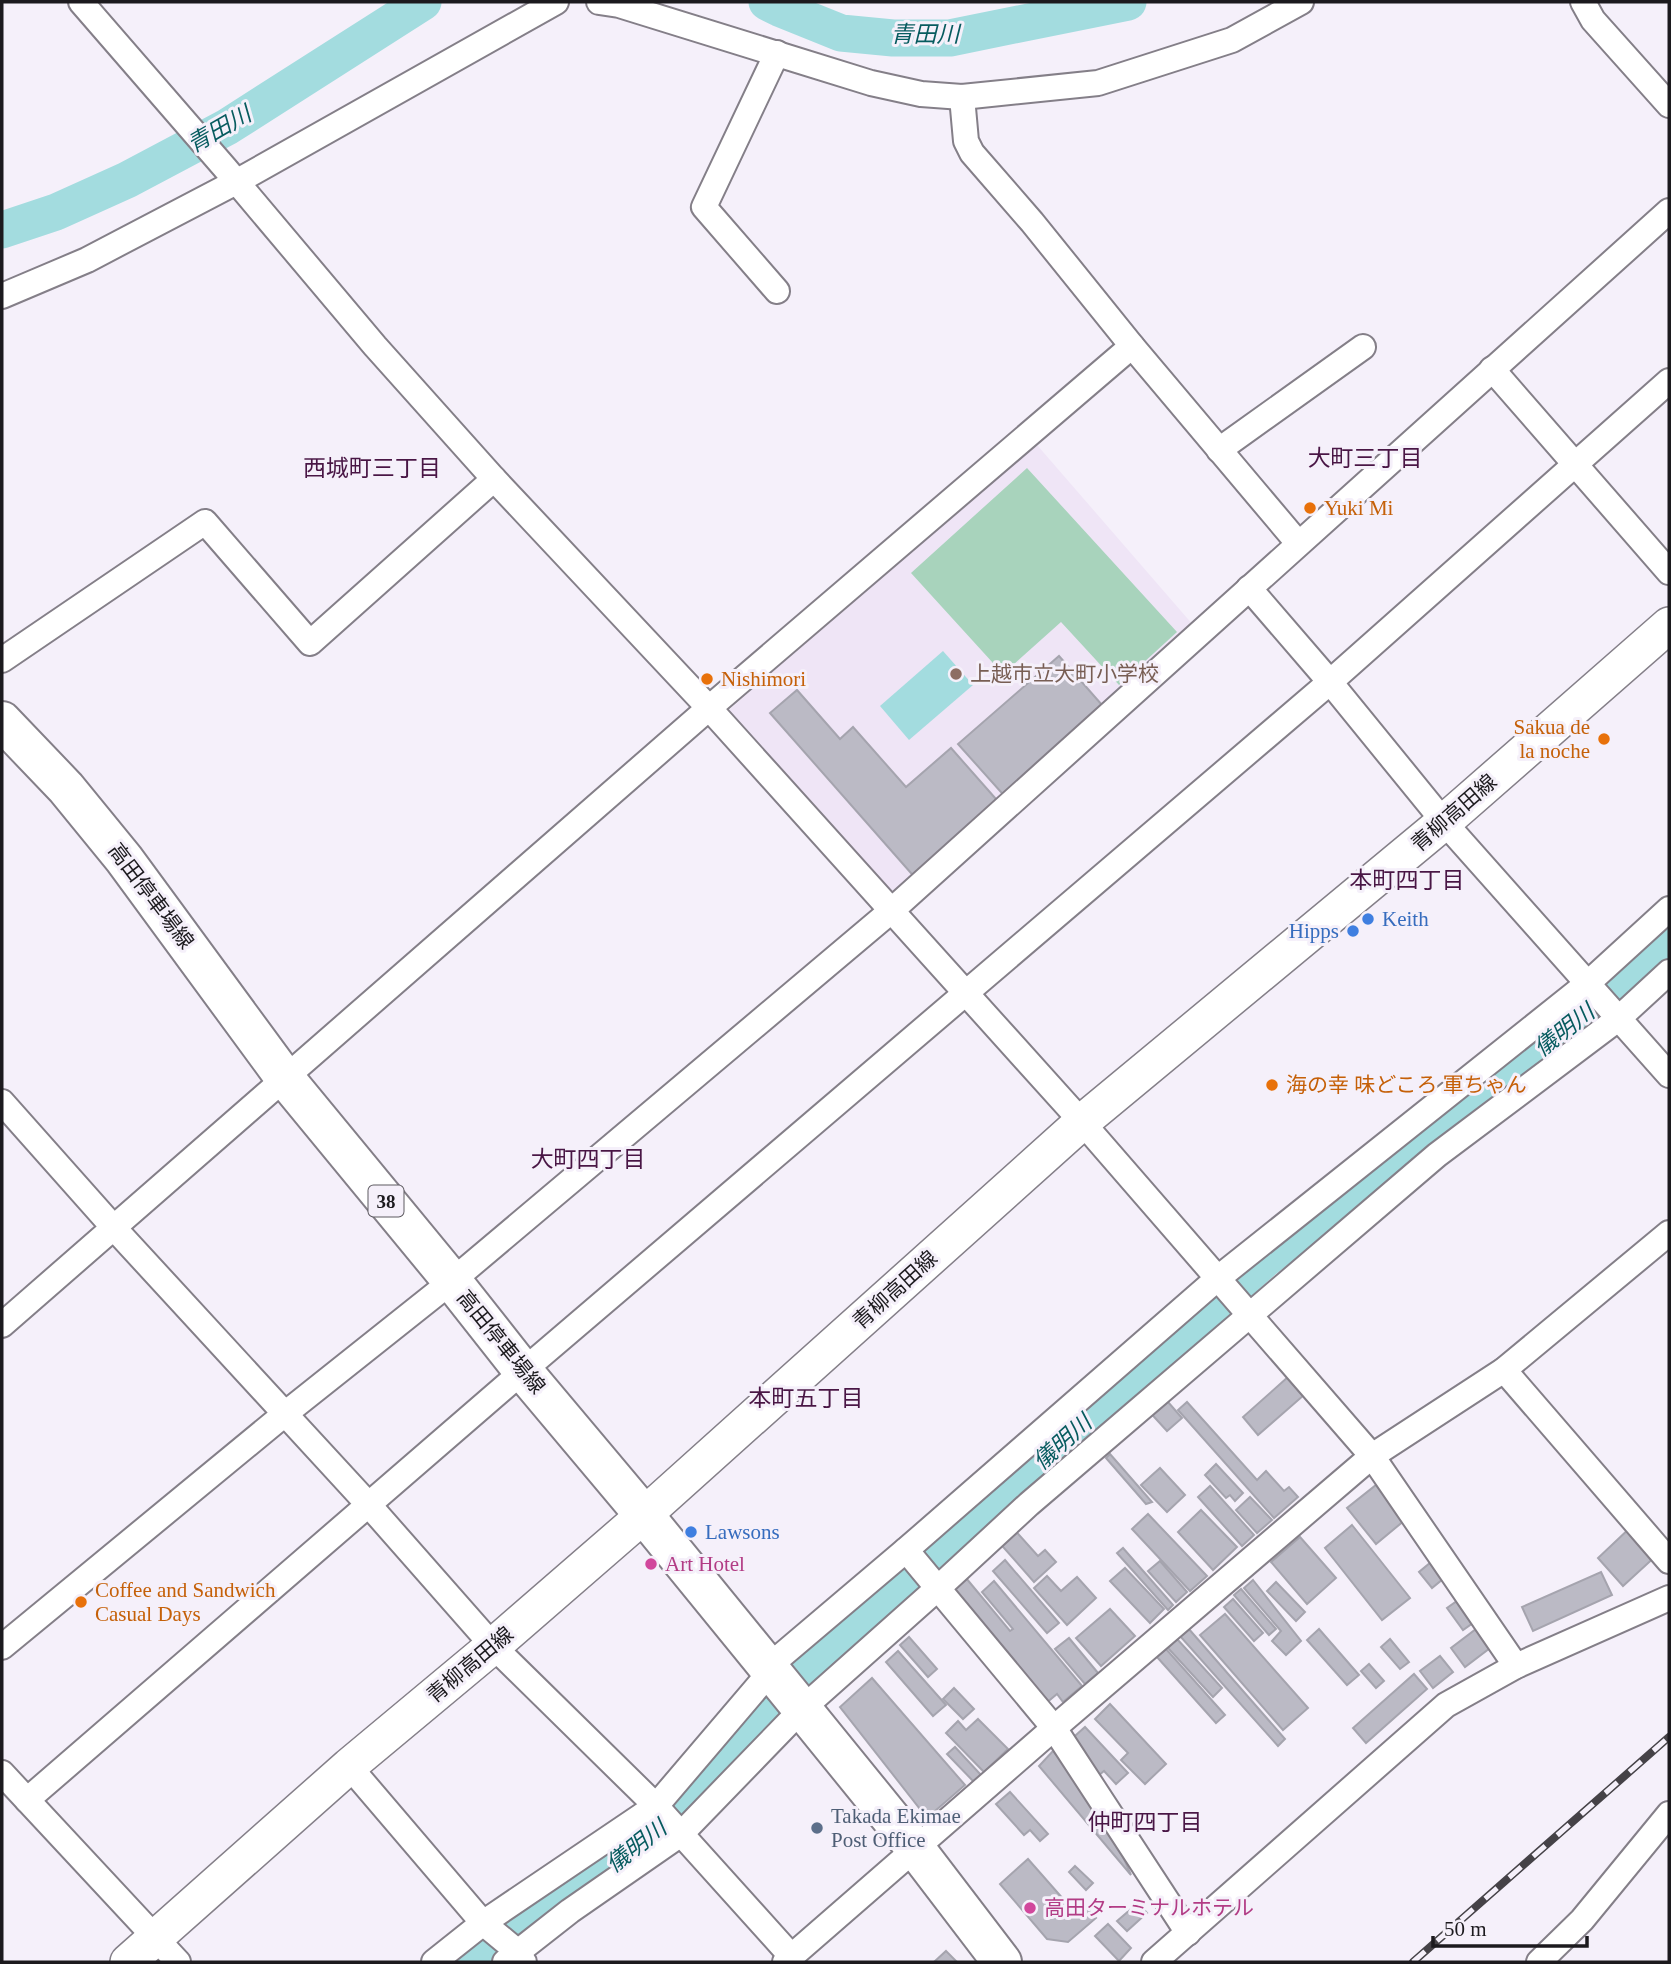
<svg xmlns="http://www.w3.org/2000/svg" width="1671" height="1964" font-family="'Times New Roman','Noto Sans JP',serif">
<style>
.built{fill:#efe5f6}
.green{fill:#a8d3bc}
.water{fill:#a3dcdf}
.lines{fill:none;stroke-linecap:round;stroke-linejoin:round}
.river{stroke:#a3dcdf;stroke-width:37}
.building{fill:#bbbac5;stroke:#a5a4ae;stroke-width:2}
.street-casing{stroke:#847f88;stroke-width:28}
.secondary-casing{stroke:#847f88;stroke-width:38}
.primary-casing{stroke:#847f88;stroke-width:42}
.street{stroke:#fff;stroke-width:24}
.secondary{stroke:#fff;stroke-width:35}
.primary{stroke:#fff;stroke-width:38}
.rail-casing{stroke:#454247;stroke-width:8}
.rail{stroke:#f5f0fa;stroke-width:5;stroke-dasharray:16;stroke-linecap:butt}
.food-dot{fill:#e8710a;stroke:#f5f0fa;stroke-width:2.5}
.education-dot{fill:#8d6e63;stroke:#f5f0fa;stroke-width:2.5}
.shop-dot{fill:#3f7fe0;stroke:#f5f0fa;stroke-width:2.5}
.hotel-dot{fill:#d1479c;stroke:#f5f0fa;stroke-width:2.5}
.service-dot{fill:#5c6f8a;stroke:#f5f0fa;stroke-width:2.5}
.labels{text-anchor:middle;stroke-width:6;stroke-linejoin:round;paint-order:stroke}
.shield{fill:#f5f0fa;stroke:#5d5a60;stroke-width:2}
.shield-label{font-size:19px;font-weight:bold;fill:#1c1a1e}
.food-label{font-size:21px;fill:#c56008;stroke:#f5f0fa;text-anchor:start}
.education-label{font-size:21px;fill:#785e54;stroke:#f5f0fa;text-anchor:start}
.street-label{font-size:21px;fill:#1c1a1e;stroke:#f5f0fa}
.shop-label{font-size:21px;fill:#366cbe;stroke:#f5f0fa;text-anchor:start}
.hotel-label{font-size:21px;fill:#b23c85;stroke:#f5f0fa;text-anchor:start}
.service-label{font-size:21px;fill:#4e5e75;stroke:#f5f0fa;text-anchor:start}
.water-label{font-size:23px;font-style:italic;fill:#075b5f;stroke:#f5f0fa}
.neighbourhood-label{font-size:23px;fill:#491645;stroke:#f5f0fa}
</style>
<rect width="100%" height="100%" fill="#f5f0fa"/>
<polygon class="built" points="1031,438 1194,626 887,905 716,722"/>
<polygon class="green" points="1027,468 1177,632 1119,685 1061,622 1003,674 911,573"/>
<polygon class="water" points="943,651 973,685 909,740 880,706"/>
<g class="lines">
<g class="river">
<polyline points="767,2 779,8 841,33 893,38 950,38 1128,2"/>
<polyline points="2,230 56,212 127,180 227,127 423,2"/>
<polyline points="471,1962 655,1837 776,1698 1265,1259 1594,1007 1669,939"/>
</g>
</g>
<g class="building">
<polygon points="1059,656 1109,713 1009,801 958,744"/>
<polygon points="797,690 840,739 853,727 906,787 951,748 1003,807 918,881 770,713"/>
<polygon points="1288,1377 1304,1395 1258,1435 1243,1417"/>
<polygon points="1161,1394 1182,1418 1167,1431 1146,1408"/>
<polygon points="1187,1402 1257,1480 1266,1471 1284,1491 1289,1487 1298,1497 1274,1518 1178,1410"/>
<polygon points="1110,1454 1152,1502 1146,1504 1106,1458"/>
<polygon points="1216,1464 1243,1493 1235,1501 1230,1495 1226,1498 1205,1475"/>
<polygon points="1160,1468 1185,1495 1167,1512 1141,1485"/>
<polygon points="1376,1485 1405,1520 1376,1544 1347,1508"/>
<polygon points="1210,1486 1254,1535 1242,1546 1198,1497"/>
<polygon points="1250,1497 1272,1520 1257,1533 1236,1510"/>
<polygon points="1201,1510 1237,1547 1213,1570 1178,1532"/>
<polygon points="1148,1514 1207,1576 1190,1591 1132,1529"/>
<polygon points="1352,1525 1410,1598 1382,1620 1325,1548"/>
<polygon points="1632,1526 1658,1554 1623,1586 1598,1558"/>
<polygon points="1012,1527 1038,1556 1045,1550 1056,1562 1034,1582 997,1540"/>
<polygon points="1300,1537 1336,1578 1307,1604 1271,1562"/>
<polygon points="1123,1548 1173,1605 1168,1610 1117,1553"/>
<polygon points="1436,1558 1449,1574 1432,1588 1419,1572"/>
<polygon points="1005,1560 1059,1623 1047,1633 993,1571"/>
<polygon points="1160,1561 1187,1592 1176,1602 1148,1571"/>
<polygon points="1125,1568 1164,1609 1150,1623 1110,1581"/>
<polygon points="961,1572 1010,1631 1013,1629 982,1592 994,1581 1082,1686 1063,1702 1057,1694 1045,1704 946,1584"/>
<polygon points="1601,1572 1612,1595 1533,1631 1522,1607"/>
<polygon points="1047,1576 1061,1591 1077,1577 1096,1598 1067,1625 1034,1588"/>
<polygon points="1253,1580 1301,1641 1286,1655 1272,1641 1281,1631 1244,1588"/>
<polygon points="1276,1582 1305,1612 1296,1621 1267,1591"/>
<polygon points="1241,1589 1276,1629 1269,1635 1234,1595"/>
<polygon points="1464,1596 1480,1618 1463,1630 1447,1608"/>
<polygon points="1233,1599 1263,1633 1254,1641 1224,1607"/>
<polygon points="1110,1609 1135,1636 1101,1666 1076,1638"/>
<polygon points="1225,1614 1308,1708 1283,1730 1200,1635"/>
<polygon points="1480,1626 1494,1645 1465,1667 1451,1648"/>
<polygon points="1188,1628 1285,1739 1278,1746 1180,1636"/>
<polygon points="1319,1629 1359,1675 1347,1685 1307,1640"/>
<polygon points="909,1637 937,1669 928,1677 900,1645"/>
<polygon points="1069,1638 1098,1673 1085,1684 1055,1649"/>
<polygon points="1177,1639 1222,1688 1213,1697 1168,1648"/>
<polygon points="1390,1639 1409,1662 1400,1669 1381,1647"/>
<polygon points="1166,1649 1225,1715 1216,1723 1157,1657"/>
<polygon points="898,1651 946,1705 933,1716 886,1662"/>
<polygon points="1440,1656 1453,1672 1433,1688 1420,1671"/>
<polygon points="1369,1664 1384,1681 1376,1688 1361,1671"/>
<polygon points="1414,1674 1427,1689 1366,1743 1353,1728"/>
<polygon points="872,1678 965,1785 927,1818 840,1707"/>
<polygon points="954,1688 974,1709 963,1719 943,1699"/>
<polygon points="1110,1704 1166,1764 1145,1784 1121,1760 1128,1753 1095,1719"/>
<polygon points="978,1719 1008,1749 984,1772 946,1733 958,1721 966,1730"/>
<polygon points="1085,1727 1128,1773 1116,1784 1104,1771 1098,1776 1067,1743"/>
<polygon points="955,1747 981,1775 974,1782 947,1754"/>
<polygon points="1053,1751 1102,1808 1131,1875 1039,1766"/>
<polygon points="1010,1792 1048,1834 1040,1841 1030,1830 1024,1835 996,1804"/>
<polygon points="1028,1859 1079,1917 1088,1909 1096,1918 1068,1942 1047,1939 1000,1884"/>
<polygon points="1075,1866 1093,1883 1086,1890 1069,1872"/>
<polygon points="1138,1903 1147,1913 1127,1931 1117,1921"/>
<polygon points="1108,1924 1131,1948 1119,1961 1095,1936"/>
<polygon points="946,1951 957,1962 934,1962"/>
</g>
<g class="lines">
<defs>
<g id="street">
<polyline points="81,2 225,168 375,346 494,479 709,708 1082,1122 1372,1456 1516,1666"/>
<polyline points="599,2 619,5 871,83 921,94 962,97 1098,83 1232,40 1301,2"/>
<polyline points="1583,2 1593,20 1669,105"/>
<polyline points="962,97 966,141 972,153 1032,222 1132,346 1298,543"/>
<polyline points="777,291 704,207 777,53"/>
<polyline points="2,296 87,260 236,182 556,2"/>
<polyline points="1492,369 1669,572"/>
<polyline points="1219,450 1363,347"/>
<polyline points="1249,588 1330,682 1444,822 1669,1075"/>
<polyline points="2,660 205,522 310,643 494,479"/>
<polyline points="2,1102 114,1228 368,1504 493,1646 656,1806 792,1957"/>
<polyline points="2,1325 709,708 1132,346"/>
<polyline points="1504,1370 1669,1561"/>
<polyline points="906,1550 1054,1728 1188,1933"/>
<polyline points="2,1647 286,1413 452,1281 891,911 1669,211"/>
<polyline points="768,1667 906,1550 1217,1279 1587,984 1669,909"/>
<polyline points="349,1766 483,1923 512,1947 524,1962"/>
<polyline points="2,1773 178,1962"/>
<polyline points="27,1800 523,1371 1330,682 1669,381"/>
<polyline points="434,1962 483,1923 656,1806 771,1671"/>
<polyline points="505,1962 570,1911 681,1834 802,1709 938,1588 1029,1504 1437,1155 1618,1019 1669,972"/>
<polyline points="785,1962 1054,1728 1372,1456 1504,1370 1669,1233"/>
<polyline points="1154,1962 1446,1705 1516,1666 1669,1598"/>
<polyline points="1539,1962 1582,1920 1669,1814"/>
</g>
<polyline id="secondary" points="128,1962 349,1766 493,1646 644,1515 1082,1122 1444,822 1669,625"/>
<polyline id="primary" points="2,721 66,788 124,859 284,1077 452,1281 523,1371 644,1515 794,1699 915,1848 1002,1962"/>
</defs>
<use href="#street" class="street-casing"/>
<use href="#secondary" class="secondary-casing"/>
<use href="#primary" class="primary-casing"/>
<use href="#street" class="street"/>
<use href="#secondary" class="secondary"/>
<use href="#primary" class="primary"/>
<defs>
<polyline id="rail" points="1413,1962 1669,1737"/>
</defs>
<use href="#rail" class="rail-casing"/>
<use href="#rail" class="rail"/>
</g>
<g class="food-dot">
<circle cx="1310" cy="508" r="7"/>
<circle cx="707" cy="679" r="7"/>
<circle cx="1604" cy="739" r="7"/>
<circle cx="1272" cy="1085" r="7"/>
<circle cx="81" cy="1602" r="7"/>
</g>
<circle class="education-dot" cx="956" cy="674" r="7"/>
<g class="shop-dot">
<circle cx="1368" cy="919" r="7"/>
<circle cx="1353" cy="931" r="7"/>
<circle cx="691" cy="1532" r="7"/>
</g>
<g class="hotel-dot">
<circle cx="651" cy="1564" r="7"/>
<circle cx="1030" cy="1908" r="7"/>
</g>
<circle class="service-dot" cx="817" cy="1828" r="7"/>
<g class="labels">
<rect class="shield" x="368.5" y="1185.5" width="35" height="31" rx="5"/>
<g class="shield-label">
<text x="386" y="1208">38</text>
</g>
<g class="food-label">
<text x="1324" y="515">Yuki Mi</text>
<text x="721" y="686">Nishimori</text>
<text x="1590" y="734" text-anchor="end">Sakua de<tspan x="1590" dy="24">la noche</tspan></text>
<text x="1286" y="1092">海の幸 味どころ 軍ちゃん</text>
<text x="95" y="1597">Coffee and Sandwich<tspan x="95" dy="24">Casual Days</tspan></text>
</g>
<g class="education-label">
<text x="970" y="681">上越市立大町小学校</text>
</g>
<g class="street-label">
<text transform="translate(1454 813) rotate(-41)" y="7">青柳高田線</text>
<text transform="translate(151 896) rotate(53)" y="7">高田停車場線</text>
<text transform="translate(895 1290) rotate(-42)" y="7">青柳高田線</text>
<text transform="translate(501 1342) rotate(51)" y="7">高田停車場線</text>
<text transform="translate(470 1665) rotate(-40)" y="7">青柳高田線</text>
</g>
<g class="shop-label">
<text x="1382" y="926">Keith</text>
<text x="1339" y="938" text-anchor="end">Hipps</text>
<text x="705" y="1539">Lawsons</text>
</g>
<g class="hotel-label">
<text x="665" y="1571">Art Hotel</text>
<text x="1044" y="1915">高田ターミナルホテル</text>
</g>
<g class="service-label">
<text x="831" y="1823">Takada Ekimae<tspan x="831" dy="24">Post Office</tspan></text>
</g>
<g class="water-label">
<text x="925" y="42">青田川</text>
<text transform="translate(219 129) rotate(-30)" y="8">青田川</text>
<text transform="translate(1564 1030) rotate(-38)" y="8">儀明川</text>
<text transform="translate(1062 1442) rotate(-42)" y="8">儀明川</text>
<text transform="translate(636 1846) rotate(-38)" y="8">儀明川</text>
</g>
<g class="neighbourhood-label">
<text x="1365" y="466">大町三丁目</text>
<text x="372" y="476">西城町三丁目</text>
<text x="1407" y="888">本町四丁目</text>
<text x="588" y="1167">大町四丁目</text>
<text x="806" y="1406">本町五丁目</text>
<text x="1145" y="1830">仲町四丁目</text>
</g>
</g>
<rect width="1671" height="1964" fill="none" stroke="#1c1a1e" stroke-width="7"/>
<path d="M1433 1936v10h154v-10" fill="none" stroke="#1c1a1e" stroke-width="3.5"/>
<text x="1444" y="1936" font-size="21" fill="#1c1a1e" stroke="#f5f0fa" stroke-width="5" paint-order="stroke">50 m</text>
</svg>
